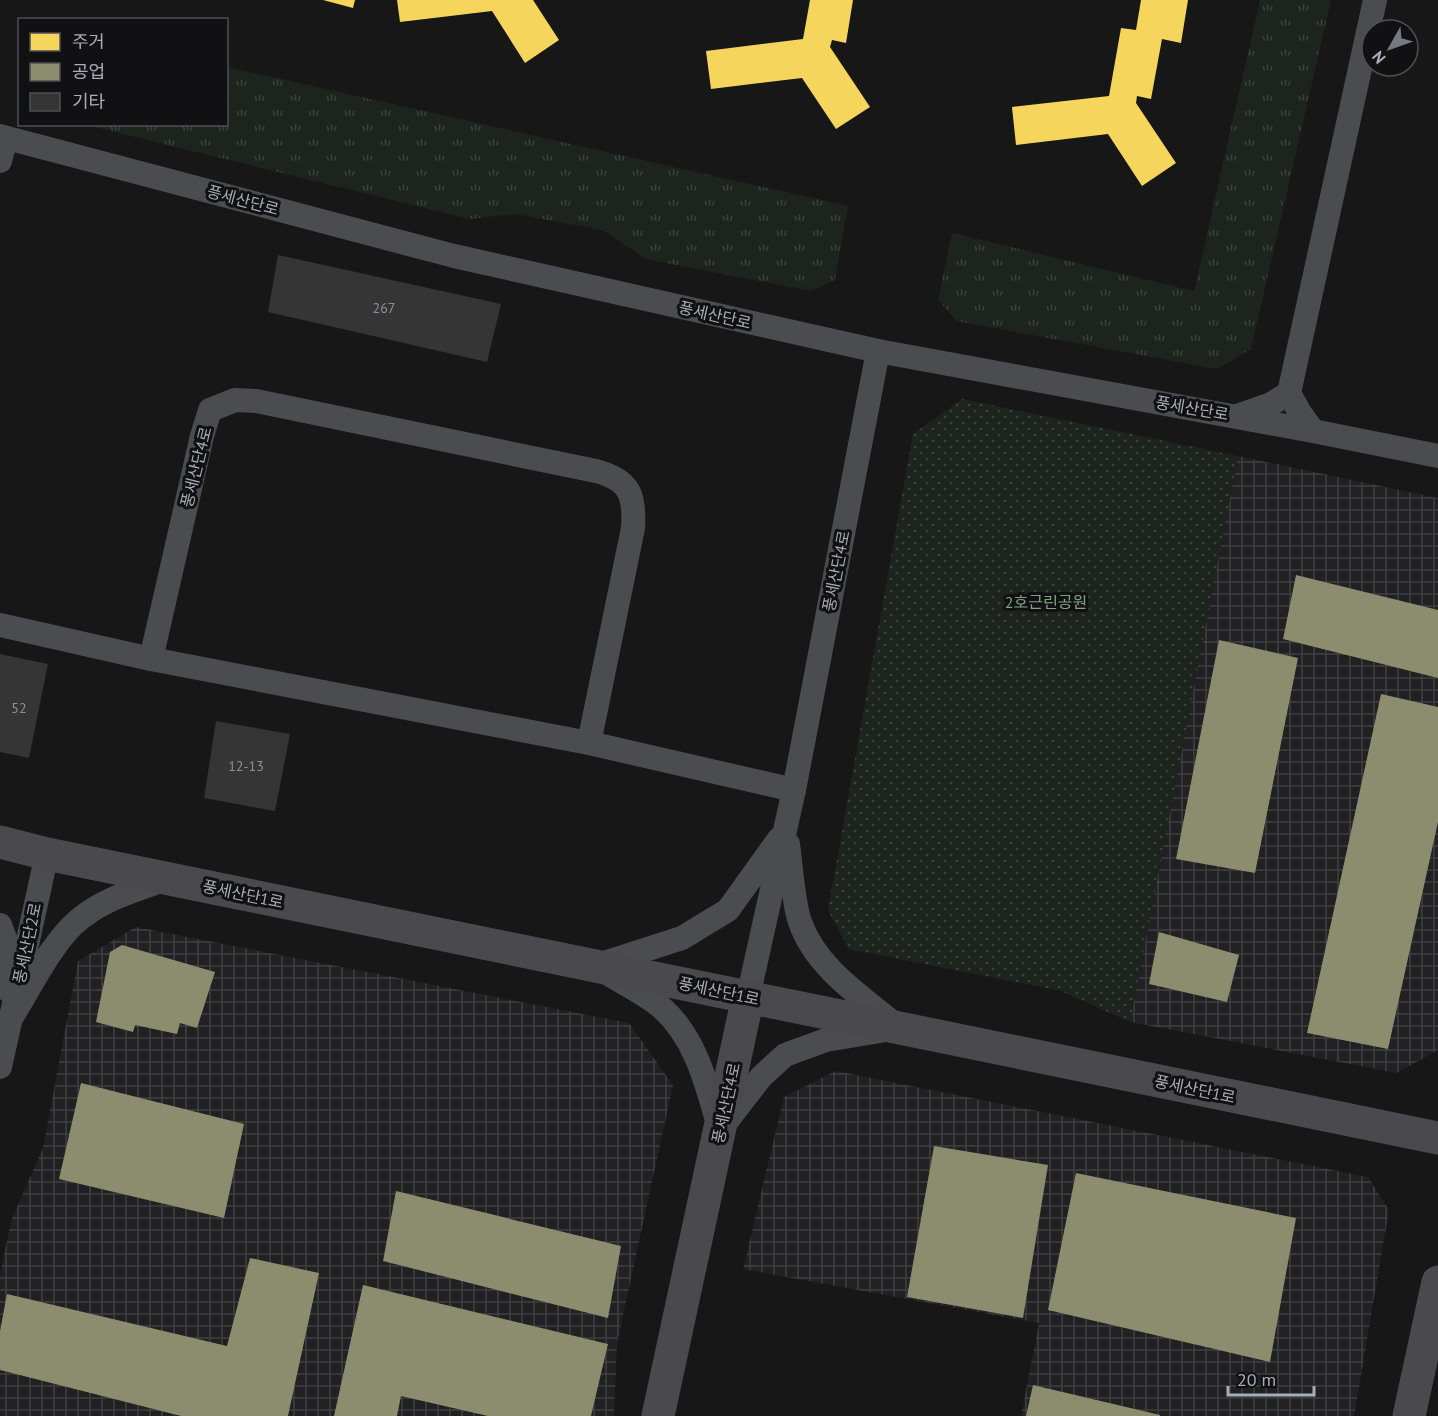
<svg xmlns="http://www.w3.org/2000/svg" width="1438" height="1416" font-family="'PT Sans','Noto Sans KR',sans-serif">
<style>
.industrial{fill:url(#industrial-grid)}
.grass{fill:url(#grass-tufts)}
.park{fill:url(#park-dots)}
.homes{fill:#f6d55c}
.industry{fill:#8c8c6e}
.building{fill:#353536}
.lines{fill:none;stroke-linecap:round;stroke-linejoin:round}
.street{stroke:#4b4c50;stroke-width:24}
.secondary{stroke:#4a4a4e;stroke-width:33}
.labels{text-anchor:middle;stroke-width:6;stroke-linejoin:round;paint-order:stroke}
.number-label{font-size:14px;fill:#8b8f98}
.street-label{font-size:16px;fill:#a8adb8;stroke:#111113}
.park-label{font-size:16px;fill:#7fa381;stroke:#111113}
</style>
<defs>
<pattern id="industrial-grid" width="8" height="8" patternUnits="userSpaceOnUse" patternTransform="scale(1.5)"><rect width="8" height="8" fill="#212123"/><path d="M0 4h8M4 0v8" fill="none" stroke="#3e3f41"/></pattern>
<pattern id="grass-tufts" width="24" height="20" patternUnits="userSpaceOnUse" patternTransform="scale(1.5)"><rect width="24" height="20" fill="#1d241e"/><path d="M3 7l-1-3M5 7V3M7 7l1-3M15 17l-1-3M17 17v-4M19 17l1-3" fill="none" stroke="#3b413d"/></pattern>
<pattern id="park-dots" width="8" height="8" patternUnits="userSpaceOnUse" patternTransform="scale(1.5)"><rect width="8" height="8" fill="#1d241e"/><path d="M2 2h.1M6 6h.1" fill="none" stroke="#3b413d" stroke-width="1.8" stroke-linecap="round"/></pattern>
</defs>
<rect width="100%" height="100%" fill="#171717"/>
<g class="industrial">
<polygon points="1238,456 1438,498 1438,1050 1397,1073 1130,1022"/>
<polygon points="136,927 629,1023 673,1085 617,1343 614,1416 0,1416 0,1275 11,1221 43,1148 78,961"/>
<polygon points="836,1071 1368,1177 1389,1210 1354,1416 1021,1416 1039,1323 743,1269 784,1097"/>
</g>
<g class="grass">
<polygon points="1260,0 1331,0 1251,349 1217,369 957,321 938,300 952,233 1194,291"/>
<polygon points="227,67 848,206 835,280 811,291 646,259 603,230 515,214 470,219 86,125 226,124"/>
</g>
<polygon class="park" points="962,399 1238,456 1130,1022 1061,991 849,949 828,910 913,434"/>
<g class="homes">
<polygon points="323,0 355,0 353,8"/>
<polygon points="397,0 533,0 559,40 525,63 492,11 400,22"/>
<polygon points="810,0 853,0 846,43 832,40 830,47 870,107 836,129 802,78 711,89 706,51 803,39"/>
<polygon points="1141,0 1188,0 1181,43 1162,39 1151,99 1137,96 1136,103 1176,163 1142,186 1108,134 1016,145 1012,107 1109,96 1121,28 1136,30"/>
</g>
<g class="industry">
<polygon points="1296,575 1438,610 1438,678 1283,639"/>
<polygon points="1219,640 1298,658 1255,873 1176,859"/>
<polygon points="1381,694 1438,707 1438,822 1388,1049 1307,1033"/>
<polygon points="1159,932 1239,955 1227,1002 1149,984"/>
<polygon points="122,945 215,972 197,1028 180,1023 177,1034 135,1025 133,1032 96,1022 110,952"/>
<polygon points="81,1083 244,1124 224,1218 59,1179"/>
<polygon points="934,1146 1048,1165 1023,1318 907,1297"/>
<polygon points="1076,1173 1296,1218 1270,1362 1048,1310"/>
<polygon points="396,1191 621,1246 608,1318 383,1261"/>
<polygon points="250,1258 319,1273 288,1416 181,1416 0,1370 0,1331 7,1294 227,1346"/>
<polygon points="363,1285 608,1344 591,1416 488,1416 401,1396 397,1416 334,1416"/>
<polygon points="1033,1385 1160,1415 1160,1416 1026,1416"/>
</g>
<g class="building">
<polygon points="278,255 501,304 487,362 268,312"/>
<polygon points="0,654 48,664 29,758 0,752"/>
<polygon points="216,721 290,734 275,811 204,798"/>
</g>
<g class="lines">
<g class="street">
<polyline points="0,136 454,256 878,351 1313,431 1438,456"/>
<polyline points="0,161 6,138"/>
<polyline points="1237,416 1271,404 1289,393"/>
<polyline points="1313,431 1300,413 1289,393 1375,0"/>
<polyline points="0,625 151,659 589,743 794,790"/>
<path d="M 151,659 L 202,436 L 210,410 L 235,400 L 256,401 L 596,471 C 630,480 635,495 633,528 L 589,743"/>
<path d="M 788,844 C 791,866 793,902 800,922 C 816,968 862,997 897,1026"/>
<polyline points="0,925 6,941 9,991"/>
<polyline points="595,966 682,938 728,910 779,839"/>
<path d="M 607,973 C 624,984 646,994 662,1008 C 696,1038 707,1086 719,1127"/>
<polyline points="748,997 794,790 878,351"/>
<path d="M 10,1020 C 29,990 53,939 81,918 C 106,898 139,889 169,878"/>
<polyline points="0,1067 47,854"/>
<polyline points="723,1126 761,1077 785,1055 826,1040 886,1030"/>
</g>
<g class="secondary">
<polyline points="0,842 47,854 1438,1138"/>
<polyline points="658,1416 748,997"/>
<polyline points="1409,1416 1438,1282"/>
</g>
</g>
<g class="labels">
<g class="number-label">
<text x="384" y="313">267</text>
<text x="19" y="713">52</text>
<text x="246" y="771">12-13</text>
</g>
<g class="street-label">
<text transform="translate(243 200) rotate(15)" y="6">풍세산단로</text>
<text transform="translate(715 315) rotate(13)" y="6">풍세산단로</text>
<text transform="translate(1192 408) rotate(10)" y="6">풍세산단로</text>
<text transform="translate(196 467) rotate(-76)" y="6">풍세산단4로</text>
<text transform="translate(836 571) rotate(-79)" y="6">풍세산단4로</text>
<text transform="translate(243 894) rotate(12)" y="6">풍세산단1로</text>
<text transform="translate(27 943) rotate(-78)" y="6">풍세산단2로</text>
<text transform="translate(719 991) rotate(12)" y="6">풍세산단1로</text>
<text transform="translate(1195 1089) rotate(12)" y="6">풍세산단1로</text>
<text transform="translate(726 1103) rotate(-78)" y="6">풍세산단4로</text>
</g>
<g class="park-label">
<text x="1046" y="608">2호근린공원</text>
</g>
</g>
<rect x="18" y="18" width="210" height="108" fill="#111113" stroke="#4d4f55" stroke-width="1.5"/>
<rect x="30" y="33" width="30" height="18" fill="#f6d55c" stroke="#4d4f55" stroke-width="1.5"/>
<text x="72" y="48" font-size="18" fill="#a8adb8">주거</text>
<rect x="30" y="63" width="30" height="18" fill="#8c8c6e" stroke="#4d4f55" stroke-width="1.5"/>
<text x="72" y="78" font-size="18" fill="#a8adb8">공업</text>
<rect x="30" y="93" width="30" height="18" fill="#353536" stroke="#4d4f55" stroke-width="1.5"/>
<text x="72" y="108" font-size="18" fill="#a8adb8">기타</text>
<g transform="translate(1390 48) rotate(230)"><circle r="28" fill="#111113" stroke="#4d4f55" stroke-width="1.5"/>
<path d="M0-4.5L10 22L0 15L-10 22Z" fill="#757880"/>
<text y="-9" font-size="16" font-weight="bold" text-anchor="middle" fill="#a8adb8">N</text>
</g>
<path d="M1228 1386v9h86v-9" fill="none" stroke="#a8adb8" stroke-width="3"/>
<text x="1237" y="1386" font-size="18" fill="#a8adb8" stroke="#111113" stroke-width="4.5" paint-order="stroke">20 m</text>
</svg>
